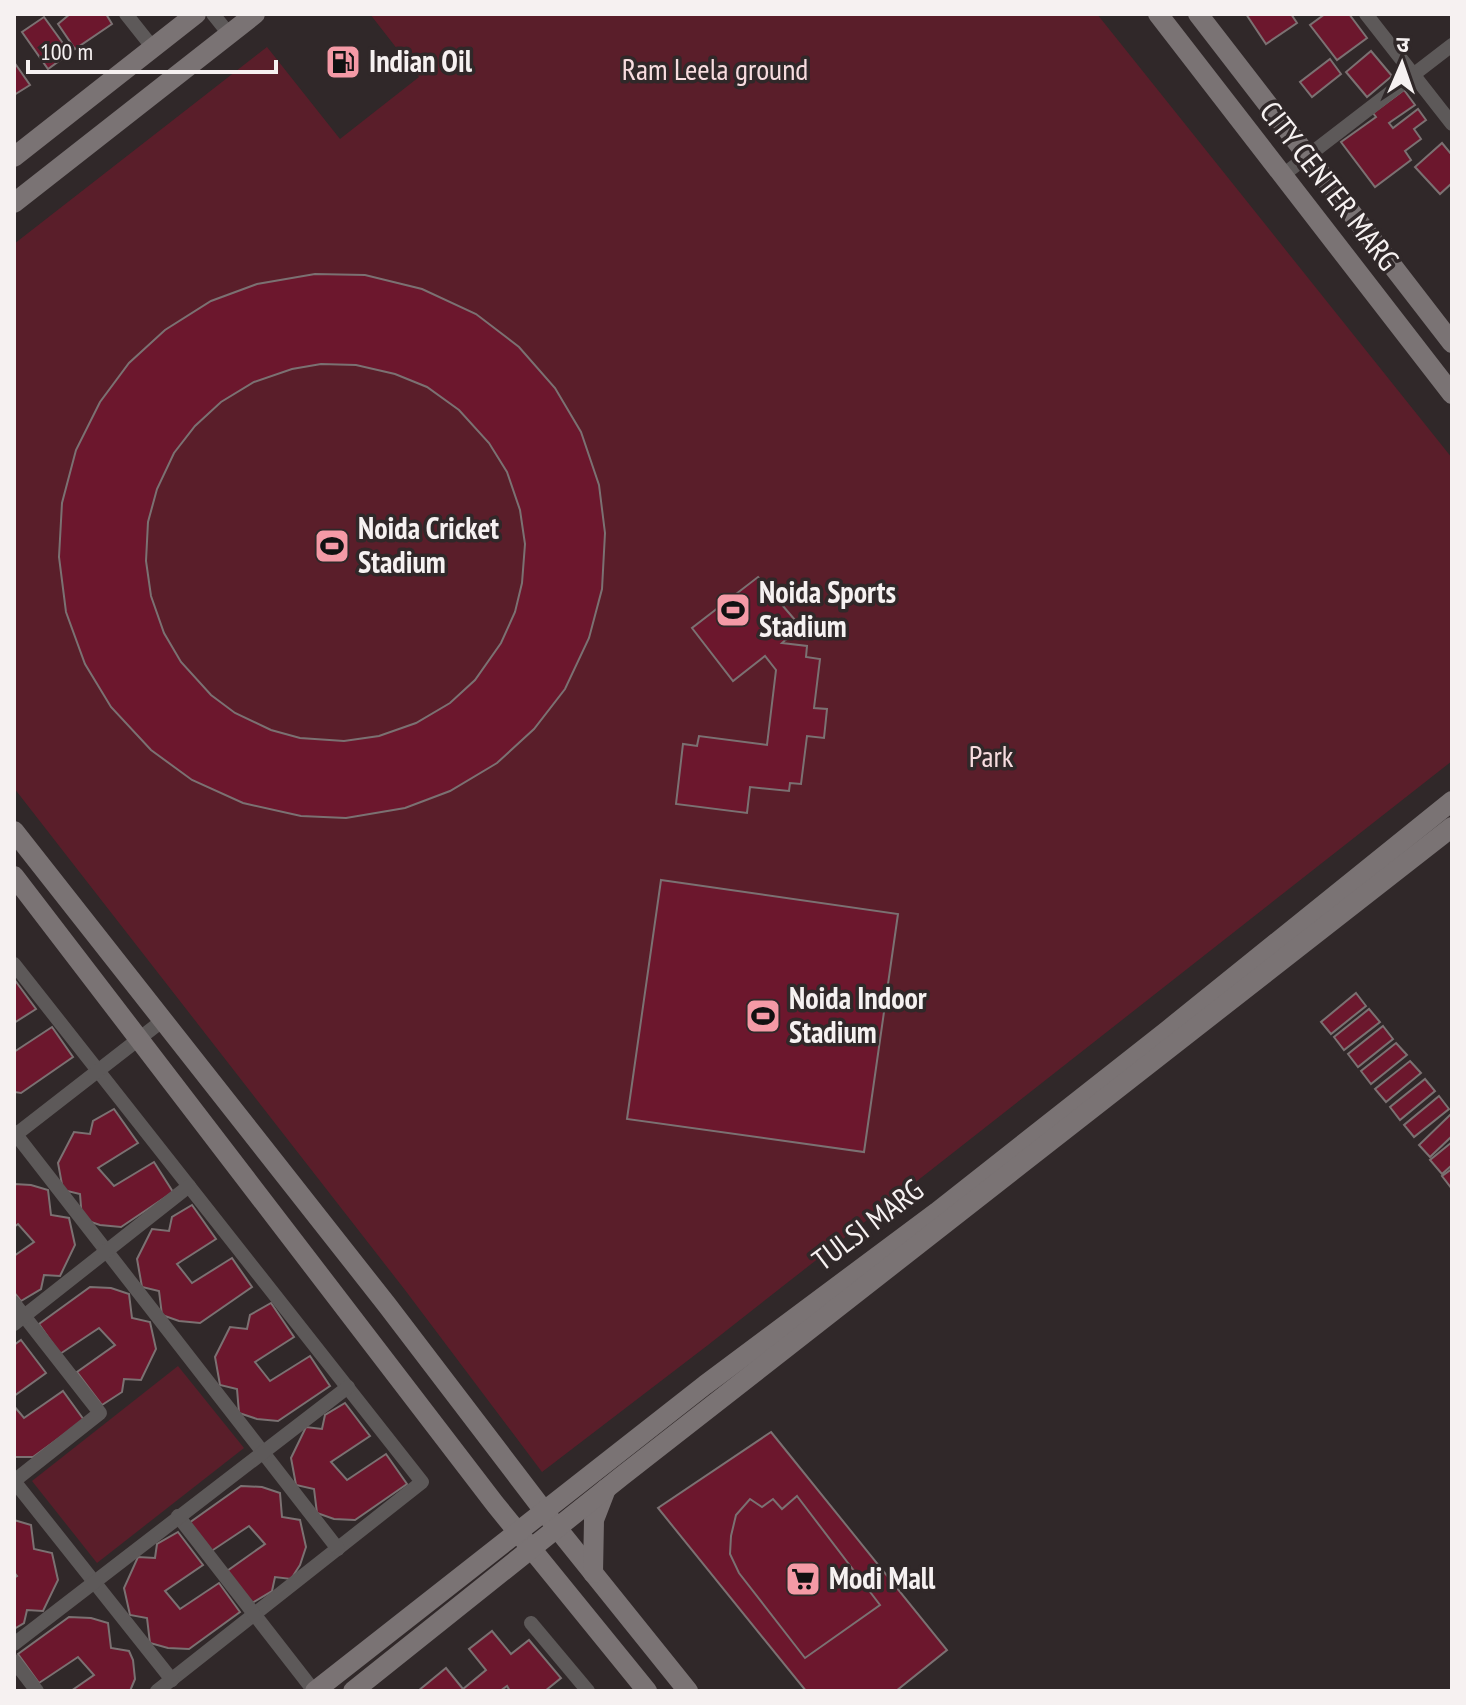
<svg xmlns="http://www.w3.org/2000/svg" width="1466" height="1705" font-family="'PT Sans Narrow','Noto Sans Devanagari',sans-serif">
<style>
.green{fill:#5a1e2a}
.building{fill:#6c172d;stroke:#7b7172;stroke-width:2;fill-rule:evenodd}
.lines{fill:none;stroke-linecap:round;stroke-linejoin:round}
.street{stroke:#5d5959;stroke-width:14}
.secondary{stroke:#7a7374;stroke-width:20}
.labels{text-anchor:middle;stroke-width:7;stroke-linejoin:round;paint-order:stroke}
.poi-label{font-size:30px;font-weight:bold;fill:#f6f1f1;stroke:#302829;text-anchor:start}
.park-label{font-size:30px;fill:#f7dcdf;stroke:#302829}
.street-label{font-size:30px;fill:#f6f1f1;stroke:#302829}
</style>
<rect width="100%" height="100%" fill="#302829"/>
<g class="green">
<polygon points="370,14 1097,14 1452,458 1452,761 708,1345 542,1472 405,1290 14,788 14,244 267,47 340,139 419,77"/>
<polygon points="178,1366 244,1448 97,1563 32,1481"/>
</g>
<g class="building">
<polygon points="70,14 106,14 112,24 75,49 58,24"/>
<polygon points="1246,14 1291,14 1297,23 1266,44"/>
<polygon points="1325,14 1349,14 1367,38 1337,60 1310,25"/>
<polygon points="44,17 70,53 48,69 22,32"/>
<polygon points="1371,51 1392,76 1367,97 1346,72"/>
<polygon points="1330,59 1341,74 1312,97 1300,82"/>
<polygon points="14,62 30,85 14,95"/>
<polygon points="1404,90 1415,105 1389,123 1393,128 1418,109 1426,120 1414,129 1421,139 1405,151 1411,160 1375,187 1341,142 1376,117 1373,113"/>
<polygon points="1442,143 1452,155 1452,183 1440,194 1415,167"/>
<path d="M 315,274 L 365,275 L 422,289 L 476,314 L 519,347 L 555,388 L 581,432 L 599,485 L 605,533 L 602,589 L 589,638 L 565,689 L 534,729 L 497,763 L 450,791 L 405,808 L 346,818 L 301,816 L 243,803 L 192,780 L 151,750 L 111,707 L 85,664 L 66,612 L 59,557 L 62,503 L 76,450 L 100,402 L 129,363 L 165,330 L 211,301 L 257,284 ZM 321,364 L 356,365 L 395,374 L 427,387 L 459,410 L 489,443 L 507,472 L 520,510 L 525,544 L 522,583 L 515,612 L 501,643 L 475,680 L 450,703 L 416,723 L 379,736 L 344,741 L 300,738 L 271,730 L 235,713 L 211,695 L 181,662 L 164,633 L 151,596 L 146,561 L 148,522 L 157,489 L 174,453 L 195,426 L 221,402 L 254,382 L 292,369 Z"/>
<polygon points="758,577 801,627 782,643 807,646 806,657 820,659 814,708 827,709 824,738 807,736 801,784 790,783 789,791 750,787 747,813 676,804 683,744 697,746 699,736 767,745 776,670 765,656 733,681 692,628"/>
<polygon points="661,880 898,914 864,1152 627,1119"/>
<polygon points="14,979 36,1009 14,1023"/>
<polygon points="1356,993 1366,1006 1331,1034 1321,1022"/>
<polygon points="1369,1009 1380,1022 1344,1050 1334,1037"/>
<polygon points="1383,1026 1393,1039 1358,1067 1348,1054"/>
<polygon points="52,1027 73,1057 21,1093 14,1092 14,1052"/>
<polygon points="1396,1043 1407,1055 1371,1084 1361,1071"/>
<polygon points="1410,1061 1421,1073 1386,1102 1375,1089"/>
<polygon points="1425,1079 1435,1091 1400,1120 1390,1107"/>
<polygon points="1439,1096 1449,1109 1414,1137 1404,1125"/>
<polygon points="114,1109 138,1143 98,1168 114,1186 154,1162 173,1192 121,1227 100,1225 82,1219 80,1194 63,1190 58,1163 74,1132 90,1134 93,1121"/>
<polygon points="1451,1114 1452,1136 1430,1157 1419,1145"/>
<polygon points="1452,1142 1452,1165 1442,1174 1430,1160"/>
<polygon points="1452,1169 1452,1189 1442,1176"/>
<polygon points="14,1184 31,1185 48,1190 51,1215 69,1218 75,1245 60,1276 44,1275 41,1289 21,1301 14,1292 14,1256 34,1242 18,1224 14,1227"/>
<polygon points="192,1205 216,1239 177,1264 192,1283 232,1258 252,1287 200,1323 179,1321 162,1315 159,1291 142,1287 137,1259 152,1229 169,1231 172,1217"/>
<polygon points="90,1287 111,1288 129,1294 132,1318 150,1322 156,1349 141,1380 124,1379 122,1392 102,1405 77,1372 115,1345 99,1328 60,1354 39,1324"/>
<polygon points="271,1303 294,1337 255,1362 270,1381 310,1356 330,1386 278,1421 257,1419 239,1413 237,1389 220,1385 215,1357 230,1327 247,1329 250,1315"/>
<polygon points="21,1340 46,1373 14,1396 14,1345"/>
<polygon points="63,1391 84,1420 33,1457 14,1457 14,1406 24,1418"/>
<polygon points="345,1403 370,1436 331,1462 347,1480 386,1454 407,1484 355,1520 334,1519 317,1513 314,1489 296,1485 291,1458 306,1427 322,1429 325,1415"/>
<polygon points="771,1432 947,1650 896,1691 806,1691 658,1508"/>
<polygon points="241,1486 262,1487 280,1493 282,1517 300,1520 306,1547 300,1565 291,1579 275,1577 272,1591 252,1603 227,1571 265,1544 249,1526 210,1552 189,1523"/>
<polygon points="797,1496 880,1605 805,1658 739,1573 730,1554 731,1536 736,1515 750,1499 762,1507 773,1499 782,1509"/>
<polygon points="14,1520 31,1525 34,1549 52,1553 58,1580 43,1611 27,1610 24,1623 14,1629 14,1578 17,1576 14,1572"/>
<polygon points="178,1532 203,1565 165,1591 180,1609 219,1583 240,1612 189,1649 168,1648 150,1643 147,1618 130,1615 124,1588 138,1557 155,1558 157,1544"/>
<polygon points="69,1617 91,1618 108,1623 111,1648 129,1651 133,1660 135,1679 130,1691 71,1691 94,1675 78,1657 39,1683 18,1654"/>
<polygon points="492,1631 511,1654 529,1640 561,1678 545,1691 510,1691 507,1686 500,1691 418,1691 446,1668 463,1689 486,1670 469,1649"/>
</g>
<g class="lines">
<g class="street">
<polyline points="126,14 153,48"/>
<polyline points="213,14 229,34"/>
<polyline points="1366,14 1452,124"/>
<polyline points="1283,175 1452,45"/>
<polyline points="14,964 422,1482 157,1691"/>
<polyline points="14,1132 338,1549"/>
<polyline points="14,1136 162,1021"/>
<polyline points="14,1303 100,1413 14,1481"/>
<polyline points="14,1324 189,1186"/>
<polyline points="14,1481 172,1680"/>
<polyline points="178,1516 314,1691"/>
<polyline points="531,1623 588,1691"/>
<polyline points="14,1644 348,1387"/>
<polyline points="14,1661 37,1691"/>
</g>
<g class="secondary">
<polyline points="1158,14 1452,394"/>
<polyline points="1198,14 1452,343"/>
<polyline points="14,157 196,14"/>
<polyline points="14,203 255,14"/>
<polyline points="14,831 387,1305 557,1528 688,1691"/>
<polyline points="14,876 495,1504 647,1691"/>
<polyline points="593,1573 594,1520 606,1489"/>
<polyline points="315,1691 705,1385 937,1212 1168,1030 1452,801"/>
<polyline points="353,1691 622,1476 1452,827"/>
</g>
</g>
<defs>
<symbol id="fuel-square" viewBox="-11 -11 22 22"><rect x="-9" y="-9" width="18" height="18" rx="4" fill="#f49aa6" stroke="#302829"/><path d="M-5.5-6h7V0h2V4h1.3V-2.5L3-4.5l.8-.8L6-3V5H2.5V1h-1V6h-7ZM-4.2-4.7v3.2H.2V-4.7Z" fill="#111"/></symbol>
<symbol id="stadium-square" viewBox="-11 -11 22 22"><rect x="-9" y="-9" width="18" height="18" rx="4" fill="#f49aa6" stroke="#302829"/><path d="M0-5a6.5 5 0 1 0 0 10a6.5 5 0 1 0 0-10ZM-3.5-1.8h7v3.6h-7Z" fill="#111"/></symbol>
<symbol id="supermarket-square" viewBox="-11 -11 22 22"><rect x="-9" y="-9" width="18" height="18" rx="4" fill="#f49aa6" stroke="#302829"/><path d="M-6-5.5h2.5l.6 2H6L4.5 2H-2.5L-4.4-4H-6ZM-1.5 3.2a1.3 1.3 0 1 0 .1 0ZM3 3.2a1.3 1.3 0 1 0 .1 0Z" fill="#111"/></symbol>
</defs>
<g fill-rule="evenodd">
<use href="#fuel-square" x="323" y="42" width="40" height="40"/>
<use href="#stadium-square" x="312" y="526" width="40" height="40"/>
<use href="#stadium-square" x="713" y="590" width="40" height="40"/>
<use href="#stadium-square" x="743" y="996" width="40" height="40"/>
<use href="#supermarket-square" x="783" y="1559" width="40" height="40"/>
</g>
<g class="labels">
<g class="poi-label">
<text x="369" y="72">Indian Oil</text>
<text x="358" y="539">Noida Cricket<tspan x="358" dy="34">Stadium</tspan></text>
<text x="759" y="603">Noida Sports<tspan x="759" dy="34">Stadium</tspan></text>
<text x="789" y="1009">Noida Indoor<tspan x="789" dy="34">Stadium</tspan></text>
<text x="829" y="1589">Modi Mall</text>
</g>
<g class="park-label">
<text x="715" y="80">Ram Leela ground</text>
<text x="991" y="767">Park</text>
</g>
<g class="street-label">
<text transform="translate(1329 186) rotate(52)" y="10">CITY CENTER MARG</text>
<text transform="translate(868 1225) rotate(-37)" y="10">TULSI MARG</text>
</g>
</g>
<rect width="1466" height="1705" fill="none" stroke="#f6f1f1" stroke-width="32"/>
<g transform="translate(1402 64) rotate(2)" stroke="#302829" stroke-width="6" paint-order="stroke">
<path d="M0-6L14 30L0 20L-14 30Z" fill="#f6f1f1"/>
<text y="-12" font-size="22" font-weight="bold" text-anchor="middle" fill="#f6f1f1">उ</text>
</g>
<path d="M28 60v12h248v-12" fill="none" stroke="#f6f1f1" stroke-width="4"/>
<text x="40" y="60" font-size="24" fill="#f6f1f1" stroke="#302829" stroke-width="6" paint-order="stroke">100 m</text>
</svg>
